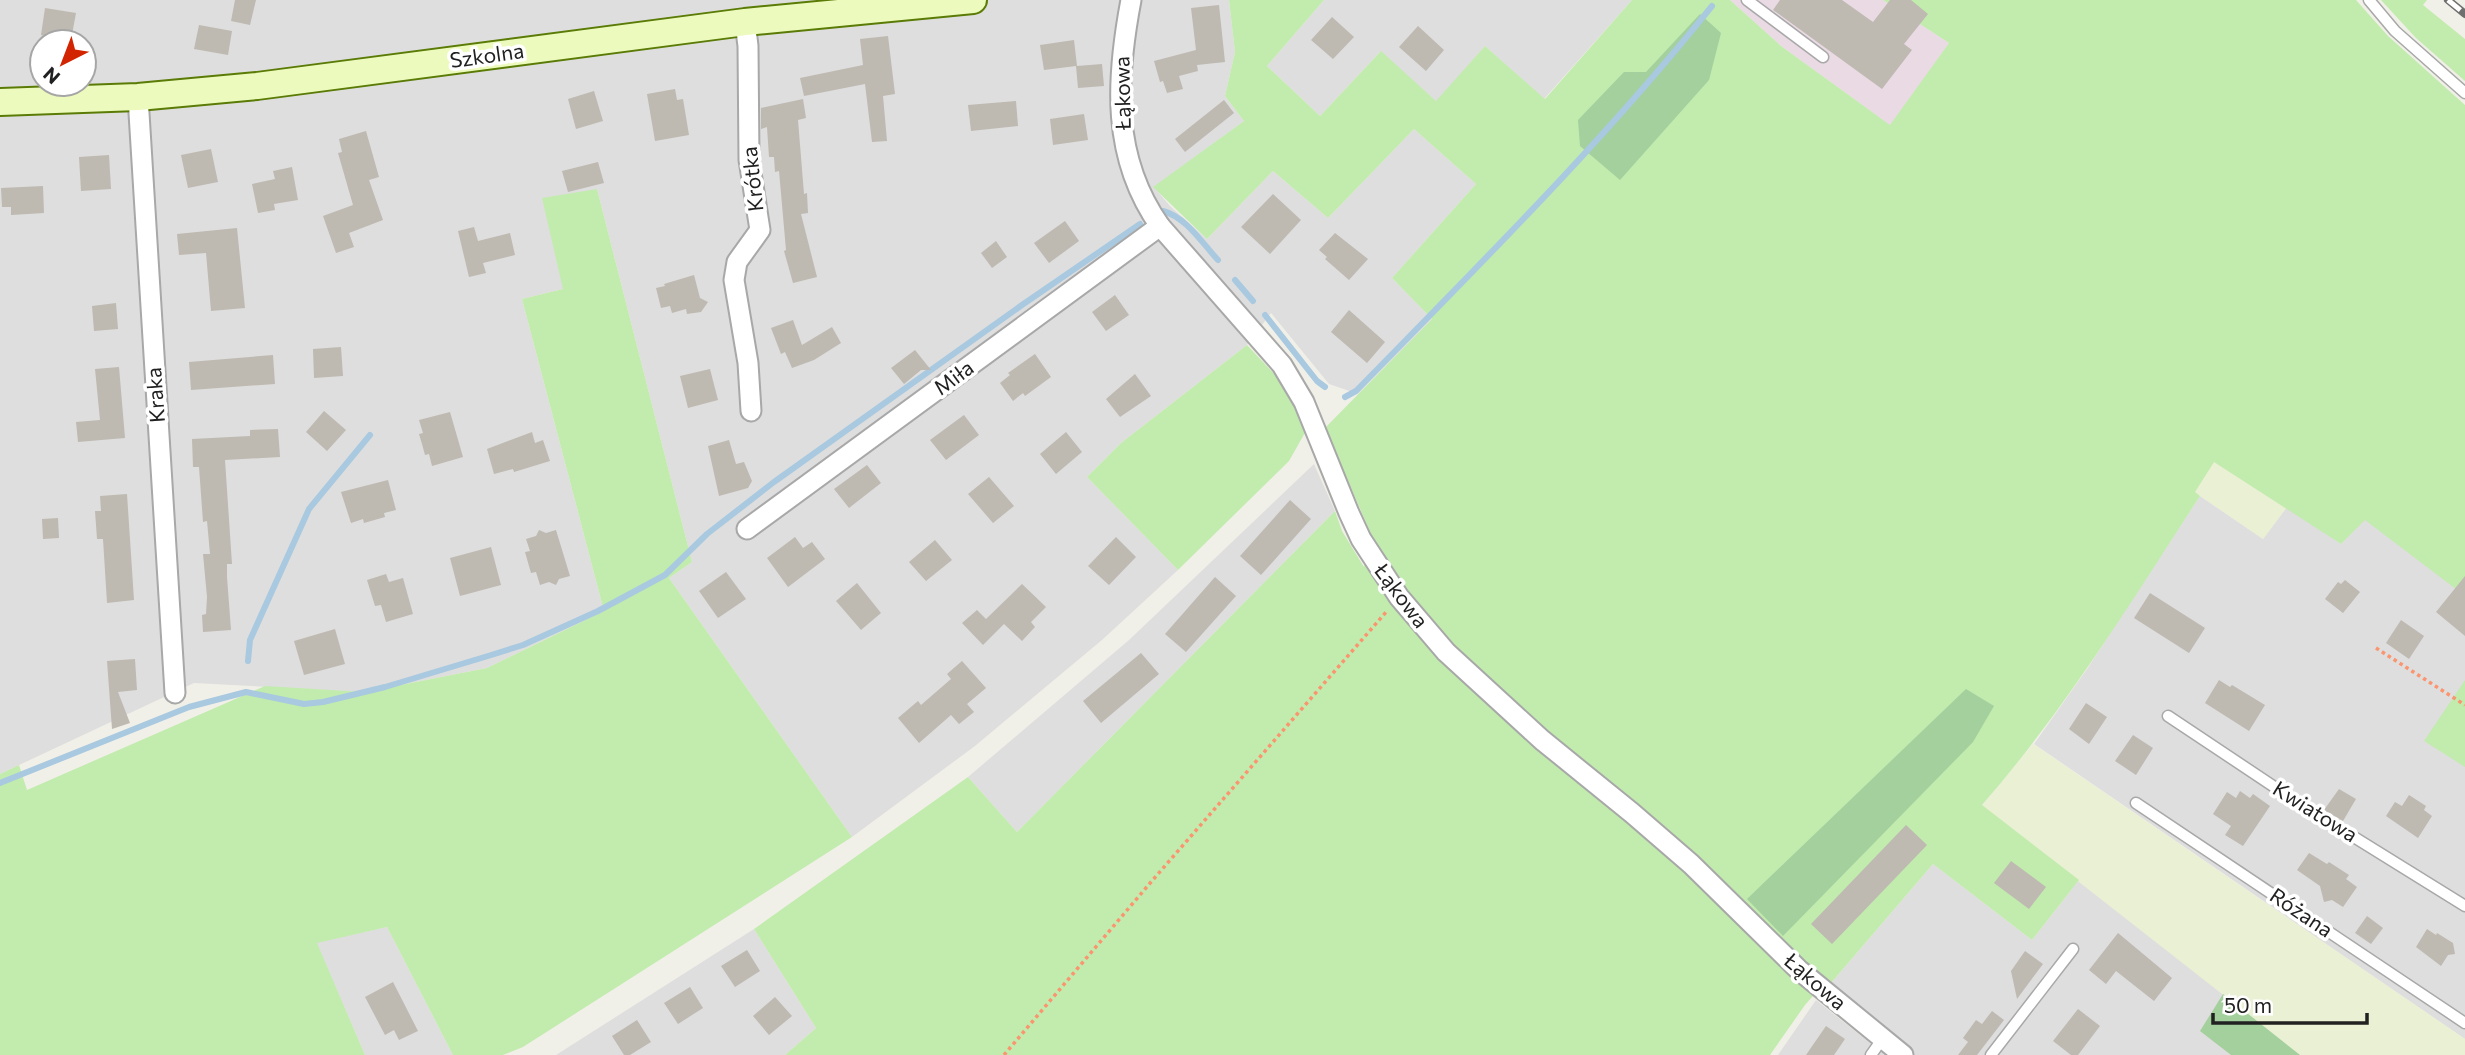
<svg xmlns="http://www.w3.org/2000/svg" width="2465" height="1055" font-family="Commissioner,sans-serif">
<style>
.residential{fill:#dfdede;fill-rule:evenodd}
.industrial{fill:#eadae4}
.farmland{fill:#e9f0d3}
.grass{fill:#c2ebae}
.forest{fill:#a3d09c}
.lines{fill:none;stroke-linecap:round;stroke-linejoin:round}
.stream{stroke:#a8c9df;stroke-width:6}
.building{fill:#beb9b1}
.lane-casing{stroke:#a8a8a8;stroke-width:13}
.street-casing{stroke:#a8a8a8;stroke-width:23}
.secondary-casing{stroke:#5a7b05;stroke-width:30}
.path{stroke:#fa956f;stroke-width:3.5;stroke-dasharray:3.5 3.5;stroke-linecap:butt}
.lane{stroke:#fff;stroke-width:10}
.street{stroke:#fff;stroke-width:19}
.secondary{stroke:#edfabd;stroke-width:26}
.rail-casing{stroke:#6f6f6f;stroke-width:8}
.rail{stroke:#fff;stroke-width:5;stroke-dasharray:16;stroke-linecap:butt}
.labels{text-anchor:middle;stroke-width:7;stroke-linejoin:round;paint-order:stroke}
.street-label{font-size:21px;fill:#212121;stroke:#fff}
</style>
<rect width="100%" height="100%" fill="#f1f0e8"/>
<g class="residential">
<path d="M 0,0 L 1229,0 L 1235,52 L 1225,96 L 1244,121 L 1154,187 L 1170,206 L 1207,239 L 1273,171 L 1328,218 L 1414,129 L 1476,184 L 1392,278 L 1432,319 L 1358,394 L 1329,384 L 1271,313 L 1247,345 L 1121,443 L 1087,477 L 1178,570 L 1102,640 L 975,746 L 852,837 L 669,578 L 692,562 L 597,189 L 563,289 L 522,299 L 604,611 L 487,668 L 365,692 L 194,683 L 0,774 ZM 42,42 L 84,42 L 84,84 L 42,84 Z"/>
<polygon points="1324,0 1632,0 1544,99 1485,46 1437,102 1380,52 1320,116 1267,66"/>
<polygon points="1314,464 1335,511 1017,832 968,777 1129,640"/>
<polygon points="2390,493 2465,559 2465,1039 2034,744 2087,669 2200,496 2263,539 2287,507 2341,544"/>
<polygon points="1933,864 2032,940 2079,880 2300,1055 1915,1055 1831,983"/>
<polygon points="387,927 453,1055 365,1055 316,942"/>
<polygon points="754,929 816,1028 785,1055 556,1055"/>
<polygon points="1816,1000 1885,1055 1778,1055"/>
</g>
<polygon class="industrial" points="1730,0 1883,0 1949,43 1891,126 1781,46"/>
<g class="farmland">
<polygon points="2134,412 2287,507 2263,539 2200,496 2141,460"/>
<polygon points="2033,744 2465,1039 2465,1055 2300,1055 1982,806"/>
</g>
<g class="grass">
<path d="M 1229,0 L 1324,0 L 1267,66 L 1320,116 L 1381,51 L 1436,101 L 1485,46 L 1545,99 L 1632,0 L 1730,0 L 1781,46 L 1890,125 L 1949,43 L 1883,0 L 2356,0 L 2388,36 L 2465,105 L 2465,596 L 2365,520 L 2341,544 L 2214,462 L 2195,492 L 2200,496 C 2131,602 2065,710 1982,805 L 2079,880 L 2032,940 L 1933,864 L 1831,983 L 1827,980 L 1805,1005 L 1770,1055 L 785,1055 L 816,1028 L 754,929 L 968,777 L 1017,832 L 1335,511 L 1342,531 L 1364,567 L 1371,534 L 1325,428 L 1432,319 L 1392,278 L 1476,184 L 1414,129 L 1328,218 L 1273,171 L 1207,239 L 1153,187 L 1244,121 L 1225,96 L 1235,52 Z"/>
<polygon points="2381,0 2427,0 2423,5 2465,39 2465,81 2416,38"/>
<polygon points="597,189 692,562 669,578 852,837 523,1047 503,1055 453,1055 387,927 317,943 365,1055 0,1055 0,774 19,765 27,790 265,686 365,692 487,668 604,611 522,299 563,289 542,198"/>
<polygon points="1247,345 1281,381 1306,431 1289,461 1178,570 1087,477 1121,443"/>
<polygon points="2465,680 2465,767 2424,741"/>
</g>
<g class="forest">
<polygon points="1700,14 1721,33 1709,80 1620,180 1580,146 1578,120 1624,72 1646,72"/>
<polygon points="1966,689 1994,706 1973,742 1783,936 1747,899"/>
<polygon points="2223,994 2300,1055 2231,1055 2200,1031"/>
</g>
<g class="lines">
<g class="stream">
<path d="M 1163,211 C 1186,217 1203,244 1218,260"/>
<polyline points="1235,280 1253,301"/>
<polyline points="1265,315 1317,381 1325,387"/>
<path d="M 1345,397 L 1356,391 C 1478,266 1603,142 1712,6"/>
<polyline points="248,661 250,640 309,509 370,435"/>
<polyline points="0,783 189,707 246,692 304,704 323,702 385,687 488,656 523,645 598,611 665,575 707,534 774,482 1022,305 1140,224"/>
</g>
</g>
<g class="building">
<polygon points="235,0 256,0 250,25 231,21"/>
<polygon points="1780,0 1842,0 1873,22 1890,0 1911,0 1928,14 1904,44 1912,50 1882,89 1773,10"/>
<polygon points="1219,5 1225,62 1197,65 1198,71 1179,76 1183,89 1167,93 1163,81 1160,82 1154,61 1196,50 1191,8"/>
<polygon points="45,8 76,13 71,40 41,35"/>
<polygon points="1332,17 1354,37 1333,59 1311,40"/>
<polygon points="199,25 232,31 228,55 194,49"/>
<polygon points="1418,26 1444,50 1426,71 1399,47"/>
<polygon points="888,36 895,94 883,96 887,141 872,142 865,84 804,96 800,78 863,65 860,39"/>
<polygon points="1074,40 1077,66 1102,64 1104,86 1078,88 1076,66 1044,70 1040,45"/>
<polygon points="675,89 677,100 683,99 689,135 655,141 647,94"/>
<polygon points="594,91 603,121 576,129 568,99"/>
<polygon points="803,99 806,118 798,120 804,194 807,193 808,213 801,214 817,277 793,283 784,251 786,250 779,171 775,172 774,157 769,157 767,127 761,129 761,108"/>
<polygon points="1224,100 1234,113 1185,152 1175,139"/>
<polygon points="1016,101 1018,126 971,131 968,105"/>
<polygon points="1084,114 1088,140 1053,145 1050,119"/>
<polygon points="366,131 379,177 369,180 383,220 349,233 354,247 336,253 323,216 353,205 338,153 342,152 339,139"/>
<polygon points="211,149 218,182 188,188 181,155"/>
<polygon points="109,155 111,189 81,191 79,157"/>
<polygon points="598,162 604,183 568,192 562,171"/>
<polygon points="292,167 298,200 274,204 275,210 258,213 252,184 275,179 273,171"/>
<polygon points="43,186 44,213 11,215 11,207 2,207 1,188"/>
<polygon points="1273,194 1301,220 1270,254 1241,227"/>
<polygon points="1065,221 1079,241 1049,263 1034,243"/>
<polygon points="474,227 478,241 510,233 515,255 483,263 486,273 469,277 458,231"/>
<polygon points="237,228 245,308 211,311 206,253 179,255 177,234"/>
<polygon points="1335,233 1368,259 1349,280 1325,259 1327,257 1319,250"/>
<polygon points="996,241 1007,257 992,268 981,253"/>
<polygon points="694,275 700,298 708,302 701,312 687,314 686,309 672,313 670,306 661,308 656,288 665,286 664,284"/>
<polygon points="1115,295 1129,315 1106,331 1092,312"/>
<polygon points="116,303 118,329 94,331 92,306"/>
<polygon points="1349,310 1385,342 1367,363 1331,332"/>
<polygon points="793,320 802,345 832,327 841,343 814,360 792,368 785,352 781,354 771,328"/>
<polygon points="341,347 343,376 314,378 313,349"/>
<polygon points="915,350 931,370 921,370 904,384 891,368"/>
<polygon points="1035,354 1051,377 1025,396 1023,393 1013,401 1000,383 1010,375 1008,373"/>
<polygon points="273,355 275,384 191,390 189,362"/>
<polygon points="119,367 125,438 78,442 76,422 100,420 95,369"/>
<polygon points="710,369 718,400 688,408 680,376"/>
<polygon points="1135,374 1151,396 1120,417 1106,399"/>
<polygon points="324,411 346,430 327,451 306,432"/>
<polygon points="450,412 463,457 432,466 429,454 425,455 422,444 419,434 423,433 419,420"/>
<polygon points="964,415 979,435 946,460 930,440"/>
<polygon points="278,429 280,457 225,460 232,564 227,564 227,577 231,630 203,632 202,615 206,614 207,597 203,554 210,554 207,521 203,522 199,467 193,467 192,439 250,436 250,430"/>
<polygon points="532,432 535,443 543,440 550,461 514,472 513,469 494,474 487,449"/>
<polygon points="1066,432 1082,452 1056,474 1040,454"/>
<polygon points="729,440 736,464 744,462 752,481 748,488 719,496 708,446"/>
<polygon points="867,465 881,483 849,508 834,489"/>
<polygon points="989,477 1014,506 993,523 968,494"/>
<polygon points="388,480 396,510 384,513 385,517 364,523 363,519 351,523 341,492"/>
<polygon points="127,494 134,600 107,603 103,539 97,539 95,511 101,511 100,496"/>
<polygon points="1290,500 1311,519 1261,575 1240,556"/>
<polygon points="58,518 59,538 43,539 42,519"/>
<polygon points="539,530 546,533 556,530 570,576 559,579 556,585 549,582 540,585 536,572 531,573 525,552 530,551 526,539 536,536"/>
<polygon points="795,537 803,548 812,542 825,559 788,587 767,558"/>
<polygon points="1116,537 1136,557 1109,585 1088,566"/>
<polygon points="935,540 952,560 926,581 909,562"/>
<polygon points="491,547 501,585 460,596 450,558"/>
<polygon points="726,572 746,599 718,618 699,591"/>
<polygon points="386,574 389,582 403,578 413,614 386,622 381,605 375,606 367,580"/>
<polygon points="2465,576 2465,636 2436,612"/>
<polygon points="1215,577 1236,596 1186,652 1165,634"/>
<polygon points="2345,580 2360,592 2343,613 2325,599 2338,582 2341,584"/>
<polygon points="857,583 881,613 861,630 836,601"/>
<polygon points="1022,584 1046,607 1031,622 1035,627 1022,641 1004,624 983,645 962,623 977,610 986,619"/>
<polygon points="2150,593 2205,628 2189,653 2134,618"/>
<polygon points="2401,620 2424,636 2409,659 2386,643"/>
<polygon points="335,629 345,664 304,675 294,641"/>
<polygon points="1141,653 1159,674 1101,723 1083,701"/>
<polygon points="135,659 137,690 118,692 130,723 112,729 107,661"/>
<polygon points="962,661 986,688 967,704 974,712 959,724 951,715 919,743 898,718 918,701 921,705 951,679 947,674"/>
<polygon points="2219,680 2230,687 2232,685 2265,705 2249,731 2205,703"/>
<polygon points="2086,703 2107,717 2089,744 2069,729"/>
<polygon points="2133,735 2153,748 2136,775 2115,761"/>
<polygon points="2339,789 2356,799 2343,821 2324,810"/>
<polygon points="2240,791 2250,798 2253,794 2270,806 2243,846 2225,835 2231,826 2213,814 2227,792 2236,798"/>
<polygon points="2409,795 2426,806 2424,810 2432,816 2418,838 2386,816 2395,802 2402,806"/>
<polygon points="1906,825 1927,845 1832,944 1811,924"/>
<polygon points="2309,853 2327,864 2329,862 2349,875 2346,879 2357,887 2343,907 2332,900 2324,902 2320,886 2297,870"/>
<polygon points="2011,861 2046,887 2029,909 1994,883"/>
<polygon points="2367,916 2383,928 2371,944 2355,933"/>
<polygon points="2427,929 2436,935 2437,933 2453,943 2455,954 2448,955 2441,966 2416,947"/>
<polygon points="2118,933 2172,978 2154,1001 2116,971 2106,984 2089,970"/>
<polygon points="747,950 760,971 735,987 721,966"/>
<polygon points="2025,951 2043,964 2017,999 2011,971"/>
<polygon points="393,982 418,1031 399,1040 394,1030 385,1035 365,997"/>
<polygon points="690,987 703,1008 678,1024 664,1003"/>
<polygon points="775,997 792,1016 769,1035 753,1016"/>
<polygon points="2078,1009 2100,1026 2078,1055 2071,1055 2053,1041"/>
<polygon points="1992,1011 2004,1020 1977,1055 1958,1055 1968,1042 1963,1038 1976,1020 1982,1024"/>
<polygon points="637,1020 651,1042 630,1055 624,1055 612,1036"/>
<polygon points="1826,1026 1845,1039 1834,1055 1806,1055"/>
</g>
<g class="lines">
<defs>
<g id="lane">
<polyline points="1747,0 1823,57"/>
<polyline points="2369,0 2395,31 2465,93"/>
<polyline points="2168,716 2291,798 2465,906"/>
<polyline points="2136,803 2465,1023"/>
<polyline points="1871,1055 1883,1038"/>
<polyline points="1991,1055 2073,949"/>
</g>
<g id="street">
<path d="M 1131,0 C 1116,79 1111,157 1160,226 L 1282,365 L 1304,402 L 1349,513 L 1361,539 L 1399,597 L 1446,652 L 1542,740 L 1632,813 L 1691,864 L 1799,970 L 1903,1055"/>
<polyline points="745,22 748,46 749,160 760,230 737,262 734,280 748,363 751,411"/>
<polyline points="138,97 175,693"/>
<polyline points="747,529 1160,226"/>
</g>
<polyline id="secondary" points="0,102 138,97 257,86 745,22 973,0"/>
</defs>
<use href="#lane" class="lane-casing"/>
<use href="#street" class="street-casing"/>
<use href="#secondary" class="secondary-casing"/>
<g class="path">
<polyline points="2376,648 2465,705"/>
<polyline points="1004,1055 1151,882 1387,611"/>
</g>
<use href="#lane" class="lane"/>
<use href="#street" class="street"/>
<use href="#secondary" class="secondary"/>
<defs>
<polyline id="rail" points="2448,0 2465,14"/>
</defs>
<use href="#rail" class="rail-casing"/>
<use href="#rail" class="rail"/>
</g>
<g class="labels">
<g class="street-label">
<text transform="translate(487 56) rotate(-8)" y="7">Szkolna</text>
<text transform="translate(1123 93) rotate(-91)" y="7">Łąkowa</text>
<text transform="translate(753 179) rotate(-96)" y="7">Krótka</text>
<text transform="translate(954 378) rotate(-36)" y="7">Miła</text>
<text transform="translate(156 395) rotate(-94)" y="7">Kraka</text>
<text transform="translate(1401 596) rotate(53)" y="7">Łąkowa</text>
<text transform="translate(2315 812) rotate(32)" y="7">Kwiatowa</text>
<text transform="translate(2301 913) rotate(34)" y="7">Różana</text>
<text transform="translate(1815 982) rotate(41)" y="7">Łąkowa</text>
</g>
</g>
<g transform="translate(63 63) rotate(222)"><circle r="33" fill="#ffffff" stroke="#a6a6a6" stroke-width="2"/>
<path d="M0-5L12 26L0 18L-12 26Z" fill="#d22400"/>
<text y="-10" font-size="19" font-weight="bold" text-anchor="middle" fill="#212121">N</text>
</g>
<path d="M2213 1013v10h154v-10" fill="none" stroke="#212121" stroke-width="3.5"/>
<text x="2224" y="1013" font-size="21" fill="#212121" stroke="#ffffff" stroke-width="5" paint-order="stroke">50 m</text>
</svg>
